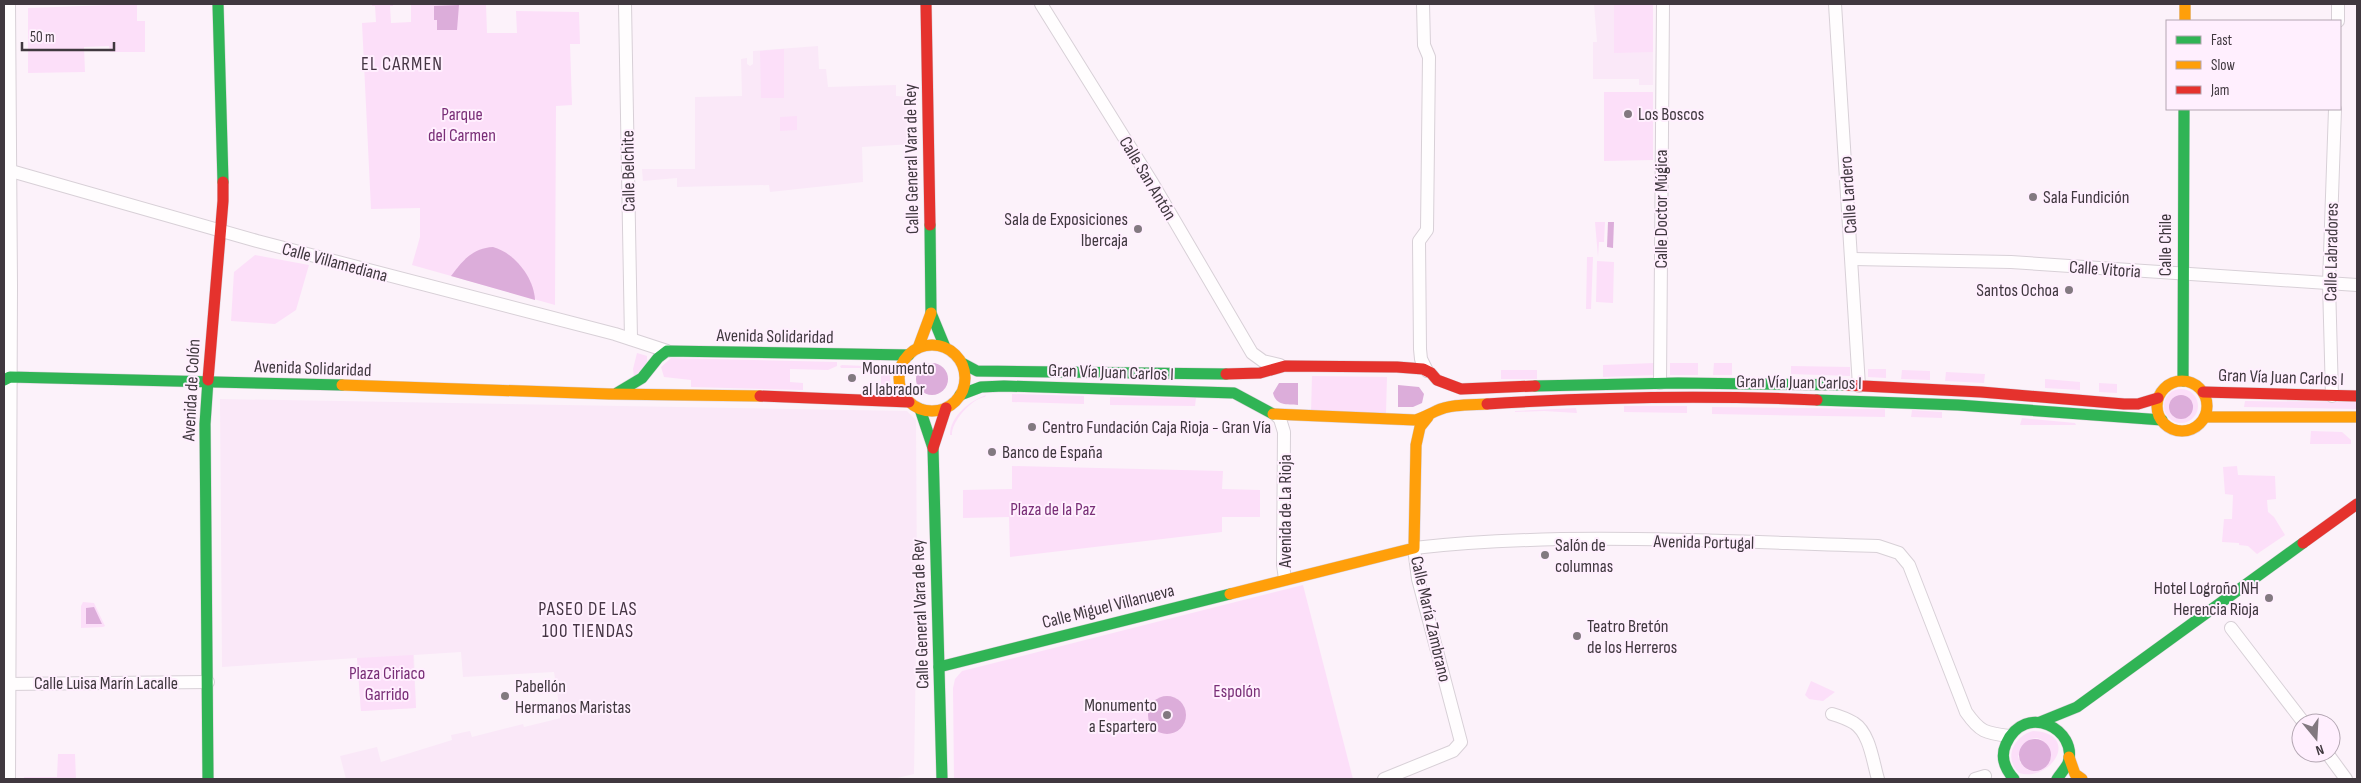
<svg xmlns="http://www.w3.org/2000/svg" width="2361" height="783" font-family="'Sofia Sans Condensed',sans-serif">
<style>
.built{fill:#fae8f8}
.green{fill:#fcdff9;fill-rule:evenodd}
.water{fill:#dcadda}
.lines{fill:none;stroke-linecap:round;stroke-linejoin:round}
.street-casing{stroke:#d8d0d7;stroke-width:14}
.fast-casing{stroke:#d8d0d7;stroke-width:12}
.slow-casing{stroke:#d8d0d7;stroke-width:12}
.jam-casing{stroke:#d8d0d7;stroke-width:12}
.street{stroke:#fffdfe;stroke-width:12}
.fast{stroke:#30b455;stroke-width:11}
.slow{stroke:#ff9f0a;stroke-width:11}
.jam{stroke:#e5322d;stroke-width:11}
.poi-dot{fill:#827980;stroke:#ffeffe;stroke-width:2}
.labels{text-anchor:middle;stroke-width:4;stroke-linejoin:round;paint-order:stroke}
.park-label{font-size:18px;fill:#792e77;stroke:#ffeffe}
.poi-label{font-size:18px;fill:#40383f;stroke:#ffeffe;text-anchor:start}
.street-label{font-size:18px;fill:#40383f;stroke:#ffeffe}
.neighbourhood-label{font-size:19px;letter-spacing:1px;fill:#453544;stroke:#ffeffe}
</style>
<rect width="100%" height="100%" fill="#fcf2fa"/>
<g class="built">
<polygon points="1594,4 1614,4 1614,52 1653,52 1653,85 1639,85 1639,79 1593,79 1593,42 1597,42"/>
<polygon points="818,46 819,69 826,69 828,87 896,85 896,96 912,97 913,144 862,147 863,182 770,192 769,185 677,187 677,178 643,181 642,169 695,169 695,97 742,96 741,59 747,58 747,64 750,66 753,64 753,51"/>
<polygon points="220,399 907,411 916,420 917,587 914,774 893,779 346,779 340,756 377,747 381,762 452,740 451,735 470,731 472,737 523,724 524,727 561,718 554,672 463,677 461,652 414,655 416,708 361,711 357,658 222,667"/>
</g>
<g class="green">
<polygon points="137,4 137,21 145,21 145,52 110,52 109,46 84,47 85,72 28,73 28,8"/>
<polygon points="372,4 393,4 393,6 390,6 391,23 411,22 411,4 486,4 487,33 517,33 516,11 579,12 580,44 570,44 572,105 556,106 555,305 412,265 420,237 420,208 371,209 362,23 376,22 375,6 372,6"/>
<polygon points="1614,4 1653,4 1653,52 1614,53"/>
<polygon points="784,49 784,98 761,98 760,51"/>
<polygon points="1604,92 1653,92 1653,160 1604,161"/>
<polygon points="797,116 797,130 780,131 780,117"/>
<polygon points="1595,222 1605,222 1604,242 1599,242 1598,257"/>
<polygon points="255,255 309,265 296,310 275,324 231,321 234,272"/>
<polygon points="1587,257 1593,257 1591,309 1586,309"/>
<polygon points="1597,261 1614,262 1613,303 1596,302"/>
<polygon points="637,353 647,356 647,363 634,377 633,369"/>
<polygon points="671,358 837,362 837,366 828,370 790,369 790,382 803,383 803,390 691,387 691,380 664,377 661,367"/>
<polygon points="1654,363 1655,375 1603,377 1603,365"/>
<rect x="1670" y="363" width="28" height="12"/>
<polygon points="1714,363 1732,363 1732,375 1713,375"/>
<polygon points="842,365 865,366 867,373 864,375 860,368 841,368 840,366"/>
<polygon points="881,365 892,365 890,375 891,390 881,390"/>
<polygon points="1791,366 1850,367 1850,376 1791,374"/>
<polygon points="1868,369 1886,369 1886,378 1868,377"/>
<rect x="1501" y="370" width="36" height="9"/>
<polygon points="1902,370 1930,371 1930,380 1901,379"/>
<polygon points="1946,372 1985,374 1984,383 1945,381"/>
<polygon points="1312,376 1387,377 1386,413 1311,412"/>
<polygon points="2045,379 2080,382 2080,390 2045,388"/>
<polygon points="2099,383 2117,384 2117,393 2099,392"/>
<circle cx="2181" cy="406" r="17"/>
<polygon points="1012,394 1084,396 1084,404 1012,402"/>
<path d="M 986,395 L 985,397 C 972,398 951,422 952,435 L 950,435 C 950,416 970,401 986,395 Z"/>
<polygon points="1110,397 1196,398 1195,406 1110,405"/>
<polygon points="2245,401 2357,402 2357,409 2244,407"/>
<polygon points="1624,406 1687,406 1687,413 1624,412"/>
<polygon points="1712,407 1885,409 1885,417 1712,414"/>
<polygon points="1576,408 1577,413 1544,411 1515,412 1515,411"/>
<polygon points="1912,410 1942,412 1942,418 1911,417"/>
<polygon points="2022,418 2075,423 2076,425 2020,425"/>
<polygon points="2311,431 2342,432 2351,440 2351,444 2310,444"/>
<polygon points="1012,466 1223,471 1222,489 1260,490 1260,517 1222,517 1222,532 1010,557 1009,517 963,518 963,490 1012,489"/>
<polygon points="2237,466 2238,475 2275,476 2276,499 2267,500 2268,512 2274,517 2285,535 2257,554 2248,546 2239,545 2239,543 2222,542 2224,519 2232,519 2233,495 2225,494 2223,467"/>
<polygon points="1303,585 1353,779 954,779 953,688 955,679 962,671"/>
<polygon points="83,602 94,603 105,626 103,627 81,628 81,606"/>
<polygon points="413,655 416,708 361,711 357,658"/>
<polygon points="1811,681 1835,692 1823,701 1809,699 1805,695"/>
<path d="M 2033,731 C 2082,733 2051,783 2019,773 C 2003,758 2014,736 2033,731 ZM 2037,738 L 2042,740 L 2028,770 L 2020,762 L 2018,756 L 2031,739 Z"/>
<polygon points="58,754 75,754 76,779 24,779 24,777 57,777"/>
</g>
<g class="water">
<polygon points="459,5 457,30 437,30 437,20 434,20 434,6"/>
<polygon points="1608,222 1614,222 1613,248 1607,247"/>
<path d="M 493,247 C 515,253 534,278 535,300 L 451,276 C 463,260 473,248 493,247 Z"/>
<circle cx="932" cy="379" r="16"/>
<path d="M 1279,383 L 1298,383 L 1298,405 C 1287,404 1276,406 1273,393 Z"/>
<polygon points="1398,385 1419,387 1424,394 1422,403 1413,407 1398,407"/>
<circle cx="2181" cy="407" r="12"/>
<polygon points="94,607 102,624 86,624 86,608"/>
<circle cx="1167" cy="715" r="19"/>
<circle cx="2035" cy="755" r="16"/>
</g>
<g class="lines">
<defs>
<g id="street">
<polyline points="625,4 631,339"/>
<polyline points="1041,4 1153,184 1252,353 1263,361 1280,365"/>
<polyline points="1423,4 1424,45 1429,57 1427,230 1419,241 1420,349 1421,359 1427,371"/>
<polyline points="1835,4 1859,386"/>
<polyline points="2338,21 2338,4"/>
<polyline points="4,169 257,241 615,334 667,351"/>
<polyline points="1853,259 2011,262 2357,285"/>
<polyline points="1660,383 1663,4"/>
<polyline points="2332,396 2329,283 2335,109"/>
<polyline points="1276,415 1280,419 1284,432 1283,565 1285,579"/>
<polyline points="2231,628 2304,723"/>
<polyline points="4,684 208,682"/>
<path d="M 1832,714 C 1839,716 1847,719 1854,723 C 1870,733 1873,763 1878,779"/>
<polyline points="2327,753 2346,779"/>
<polyline points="9,779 11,286 9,4"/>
<path d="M 1384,779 L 1453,751 L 1461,742 L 1418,579 L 1414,548 C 1567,531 1725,542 1878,546 L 1899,553 L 1909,565 L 1966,712 C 1980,732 1985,733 2009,736"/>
<polyline points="1975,779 1985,776"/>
</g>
<g id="fast">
<polyline points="218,4 223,182"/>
<polyline points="930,225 931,313 945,347"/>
<polyline points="962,363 977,371 1226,374"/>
<polyline points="4,380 10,377 342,385"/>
<polyline points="2183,381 2184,109"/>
<polyline points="1535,386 1678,383 1844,385"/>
<polyline points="617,393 642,378 658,358 667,351 909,355"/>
<polyline points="960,395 981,387 1004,386 1234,393 1273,414"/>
<polyline points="1817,400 1958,405 2162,420"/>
<polyline points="920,409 933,448 942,779"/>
<polyline points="939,667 1230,594"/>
<polyline points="2040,722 2077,707 2303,543"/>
<polyline points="208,779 205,424 208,380"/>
<path d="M 2014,779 C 2005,769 2000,757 2006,744 C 2025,701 2079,730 2068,763 C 2066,768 2060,774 2057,779"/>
</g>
<g id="slow">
<polyline points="2185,4 2185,21"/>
<circle cx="932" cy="378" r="33"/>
<polyline points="918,348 931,313"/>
<circle cx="2182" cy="406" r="25"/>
<polyline points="342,385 609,394 760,396"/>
<path d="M 1273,414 L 1415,420 C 1424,418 1429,414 1436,411 C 1451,404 1471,405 1487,404"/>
<polyline points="2205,417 2357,417"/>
<polyline points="1230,594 1414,548 1416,445 1420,427 1428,417"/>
<polyline points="2069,757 2075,774 2082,779"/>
</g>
<g id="jam">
<polyline points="926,4 930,225"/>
<polyline points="1226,374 1260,373 1285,366 1397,367 1423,369 1431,373 1437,380 1461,389 1535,386"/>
<polyline points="208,380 223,201 223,182"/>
<polyline points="1844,385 1981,392 2124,404 2138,404 2158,398"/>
<polyline points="2203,392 2357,396"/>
<polyline points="760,396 909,402"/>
<path d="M 1487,404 C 1597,397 1708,395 1817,400"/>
<polyline points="933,448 946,408"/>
<polyline points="2303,543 2357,504"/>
</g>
</defs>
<use href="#street" class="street-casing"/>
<use href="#fast" class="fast-casing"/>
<use href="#slow" class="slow-casing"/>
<use href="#jam" class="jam-casing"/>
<use href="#street" class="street"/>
<use href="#fast" class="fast"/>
<use href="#slow" class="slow"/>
<use href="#jam" class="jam"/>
</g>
<g class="poi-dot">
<circle cx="1628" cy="114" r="5"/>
<circle cx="2033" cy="197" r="5"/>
<circle cx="1138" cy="229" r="5"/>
<circle cx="2069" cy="290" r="5"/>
<circle cx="852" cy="378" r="5"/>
<circle cx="1032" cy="427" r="5"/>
<circle cx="992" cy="452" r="5"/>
<circle cx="1545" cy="555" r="5"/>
<circle cx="2269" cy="598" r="5"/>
<circle cx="1577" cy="636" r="5"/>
<circle cx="505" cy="696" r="5"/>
<circle cx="1167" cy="715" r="5"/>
</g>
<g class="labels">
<g class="park-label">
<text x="462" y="120">Parque<tspan x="462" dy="21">del Carmen</tspan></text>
<text x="1053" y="515">Plaza de la Paz</text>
<text x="387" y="679">Plaza Ciriaco<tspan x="387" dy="21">Garrido</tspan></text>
<text x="1237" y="697">Espolón</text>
</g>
<g class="poi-label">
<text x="1638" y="120">Los Boscos</text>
<text x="2043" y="203">Sala Fundición</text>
<text x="1128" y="225" text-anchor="end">Sala de Exposiciones<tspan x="1128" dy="21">Ibercaja</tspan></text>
<text x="2059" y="296" text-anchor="end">Santos Ochoa</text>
<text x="862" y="374">Monumento<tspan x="862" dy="21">al labrador</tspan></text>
<text x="1042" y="433">Centro Fundación Caja Rioja - Gran Vía</text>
<text x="1002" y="458">Banco de España</text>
<text x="1555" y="551">Salón de<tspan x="1555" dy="21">columnas</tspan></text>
<text x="2259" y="594" text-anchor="end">Hotel Logroño NH<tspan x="2259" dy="21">Herencia Rioja</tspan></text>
<text x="1587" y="632">Teatro Bretón<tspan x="1587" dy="21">de los Herreros</tspan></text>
<text x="515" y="692">Pabellón<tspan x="515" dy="21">Hermanos Maristas</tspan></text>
<text x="1157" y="711" text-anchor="end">Monumento<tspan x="1157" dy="21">a Espartero</tspan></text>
</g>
<g class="street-label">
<text transform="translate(911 159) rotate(-91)" y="6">Calle General Vara de Rey</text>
<text transform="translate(628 171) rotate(-91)" y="6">Calle Belchite</text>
<text transform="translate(1148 178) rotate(59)" y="6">Calle San Antón</text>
<text transform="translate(1848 195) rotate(-94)" y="6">Calle Lardero</text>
<text transform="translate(1661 209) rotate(-90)" y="6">Calle Doctor Múgica</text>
<text transform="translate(2165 245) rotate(-90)" y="6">Calle Chile</text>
<text transform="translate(2331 252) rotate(-89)" y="6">Calle Labradores</text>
<text transform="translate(335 262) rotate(15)" y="6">Calle Villamediana</text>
<text transform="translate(2105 269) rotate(4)" y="6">Calle Vitoria</text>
<text transform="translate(775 336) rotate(1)" y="6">Avenida Solidaridad</text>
<text transform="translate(313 368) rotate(2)" y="6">Avenida Solidaridad</text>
<text transform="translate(1111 372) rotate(2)" y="6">Gran Vía Juan Carlos I</text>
<text transform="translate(2281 377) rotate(2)" y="6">Gran Vía Juan Carlos I</text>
<text transform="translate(1799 382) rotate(1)" y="6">Gran Vía Juan Carlos I</text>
<text transform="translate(191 390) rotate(-87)" y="6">Avenida de Colón</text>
<text transform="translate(1285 511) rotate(-90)" y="6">Avenida de La Rioja</text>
<text transform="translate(1704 542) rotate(1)" y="6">Avenida Portugal</text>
<text transform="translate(1108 606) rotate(-14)" y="6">Calle Miguel Villanueva</text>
<text transform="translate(920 614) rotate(-92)" y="6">Calle General Vara de Rey</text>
<text transform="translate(1431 619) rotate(77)" y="6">Calle María Zambrano</text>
<text x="106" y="689">Calle Luisa Marín Lacalle</text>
</g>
<g class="neighbourhood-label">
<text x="402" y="70">EL CARMEN</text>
<text x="588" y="615">PASEO DE LAS<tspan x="588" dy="22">100 TIENDAS</tspan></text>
</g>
</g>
<rect width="2361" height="783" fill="none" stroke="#40383f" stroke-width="10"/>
<rect x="2166" y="20" width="175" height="90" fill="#ffeffe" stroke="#b3a6b2"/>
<rect x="2176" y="36" width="25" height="8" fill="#30b455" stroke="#b3a6b2"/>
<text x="2211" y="45" font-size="15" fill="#40383f">Fast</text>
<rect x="2176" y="61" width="25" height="8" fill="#ff9f0a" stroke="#b3a6b2"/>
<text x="2211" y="70" font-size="15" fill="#40383f">Slow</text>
<rect x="2176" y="86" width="25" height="8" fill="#e5322d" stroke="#b3a6b2"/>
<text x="2211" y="95" font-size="15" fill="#40383f">Jam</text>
<g transform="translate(2316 738) rotate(162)"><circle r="24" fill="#ffeffe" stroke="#b3a6b2"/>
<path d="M0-4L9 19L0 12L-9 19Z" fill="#827980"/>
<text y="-8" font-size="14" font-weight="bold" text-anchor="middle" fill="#40383f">N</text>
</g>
<path d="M22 42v8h92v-8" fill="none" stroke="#40383f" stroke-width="2.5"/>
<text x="30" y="42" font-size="15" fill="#40383f" stroke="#ffeffe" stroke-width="4" paint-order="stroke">50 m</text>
</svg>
